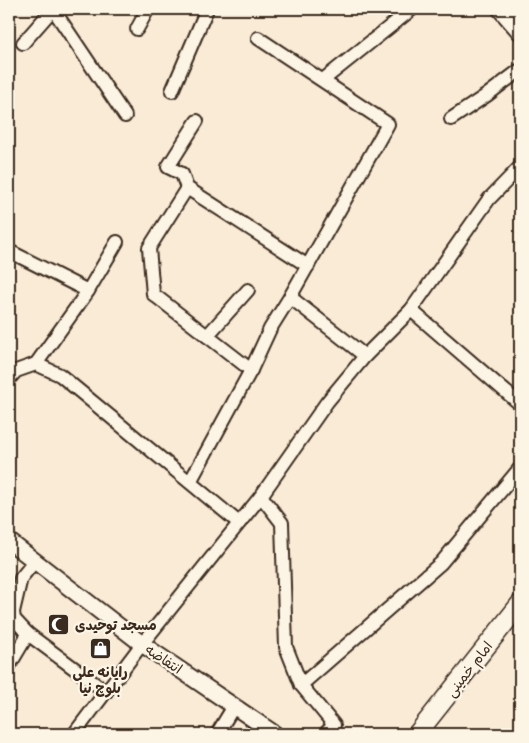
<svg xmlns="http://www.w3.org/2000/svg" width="529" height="743" font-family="Sriracha,'Playpen Sans Arabic',sans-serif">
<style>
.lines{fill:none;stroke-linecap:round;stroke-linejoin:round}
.minor-casing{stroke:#3b2a1e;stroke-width:16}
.tertiary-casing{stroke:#3b2a1e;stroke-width:19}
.secondary-casing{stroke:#3b2a1e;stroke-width:21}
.minor{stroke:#fcf5e5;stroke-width:12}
.tertiary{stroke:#fcf5e5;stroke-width:15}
.secondary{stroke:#fcf5e5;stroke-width:18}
.labels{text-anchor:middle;stroke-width:4.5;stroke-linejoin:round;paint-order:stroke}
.poi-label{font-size:14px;font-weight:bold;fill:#3b2a1e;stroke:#fcf5e5;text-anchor:start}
.street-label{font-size:14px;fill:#3b2a1e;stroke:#fcf5e5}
</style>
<rect width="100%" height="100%" fill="#f9ebd6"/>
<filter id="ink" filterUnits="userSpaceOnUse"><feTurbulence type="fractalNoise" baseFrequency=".02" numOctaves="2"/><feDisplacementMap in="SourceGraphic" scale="10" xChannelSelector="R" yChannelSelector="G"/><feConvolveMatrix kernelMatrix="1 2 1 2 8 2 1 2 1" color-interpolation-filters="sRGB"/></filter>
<g filter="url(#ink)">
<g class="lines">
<defs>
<g id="minor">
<polyline points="53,9 125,116"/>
<polyline points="510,20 520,12"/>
<polyline points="137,29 148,9"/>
<polyline points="23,43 53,9"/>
<polyline points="323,80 412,9"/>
<polyline points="172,91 207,9"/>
<polyline points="451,119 487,95 520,70"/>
<polyline points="197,121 168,167 182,174 187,188 149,248 153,294 251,370"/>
<polyline points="187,188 308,266"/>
<polyline points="9,251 88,291"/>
<polyline points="290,297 365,356"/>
<polyline points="411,310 520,404"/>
<polyline points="207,336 248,290"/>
<polyline points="36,364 88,291 117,242"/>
<polyline points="9,379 16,371 36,364 60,375 239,523"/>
<polyline points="190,482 251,370 270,329 290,297 388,124 258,38"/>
<polyline points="261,496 282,523 286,647 301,685 334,725 325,734"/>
<polyline points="34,562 21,578 13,612 14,619 28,634 106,692"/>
<polyline points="9,666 28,634"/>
<polyline points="301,685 441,563 520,468"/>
<polyline points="74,734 142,644 261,496 327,402 365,356 411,310 489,199 520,167"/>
<polyline points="217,734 234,706"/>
</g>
<g id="tertiary">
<polyline points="500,9 520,32"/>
<polyline points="9,541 142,644 275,734"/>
</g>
<polyline id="secondary" points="417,734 520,604"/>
</defs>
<use href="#minor" class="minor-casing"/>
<use href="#tertiary" class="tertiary-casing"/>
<use href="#secondary" class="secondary-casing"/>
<use href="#minor" class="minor"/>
<use href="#tertiary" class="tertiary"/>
<use href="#secondary" class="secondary"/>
</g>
</g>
<defs>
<symbol id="mosque-square" viewBox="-11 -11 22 22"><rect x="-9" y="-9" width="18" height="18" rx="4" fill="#3b2a1e" stroke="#fcf5e5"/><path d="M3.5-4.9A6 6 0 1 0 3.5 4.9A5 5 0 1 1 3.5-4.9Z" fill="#fff"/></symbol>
<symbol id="shop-square" viewBox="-11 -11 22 22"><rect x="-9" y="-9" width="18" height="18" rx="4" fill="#3b2a1e" stroke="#fcf5e5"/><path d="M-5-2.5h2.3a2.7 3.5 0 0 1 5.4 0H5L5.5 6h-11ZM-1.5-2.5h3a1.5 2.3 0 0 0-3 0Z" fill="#fff"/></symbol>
</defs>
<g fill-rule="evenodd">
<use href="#mosque-square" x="46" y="612" width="25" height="25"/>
<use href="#shop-square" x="88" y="636" width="25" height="25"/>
</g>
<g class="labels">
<g class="poi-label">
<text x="75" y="630">مسجد توحیدی</text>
<text x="100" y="677" text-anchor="middle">رایانه علی<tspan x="100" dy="16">بلوچ نیا</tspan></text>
</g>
<g class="street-label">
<text transform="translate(164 659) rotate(34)" y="5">انتفاضه</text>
<text transform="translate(469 669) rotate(-52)" y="5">امام خمینی</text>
</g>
</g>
<rect width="529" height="743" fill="none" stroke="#fcf5e5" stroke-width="30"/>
<rect x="15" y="15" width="499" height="713" fill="none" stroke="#3b2a1e" stroke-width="2" filter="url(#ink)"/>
</svg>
